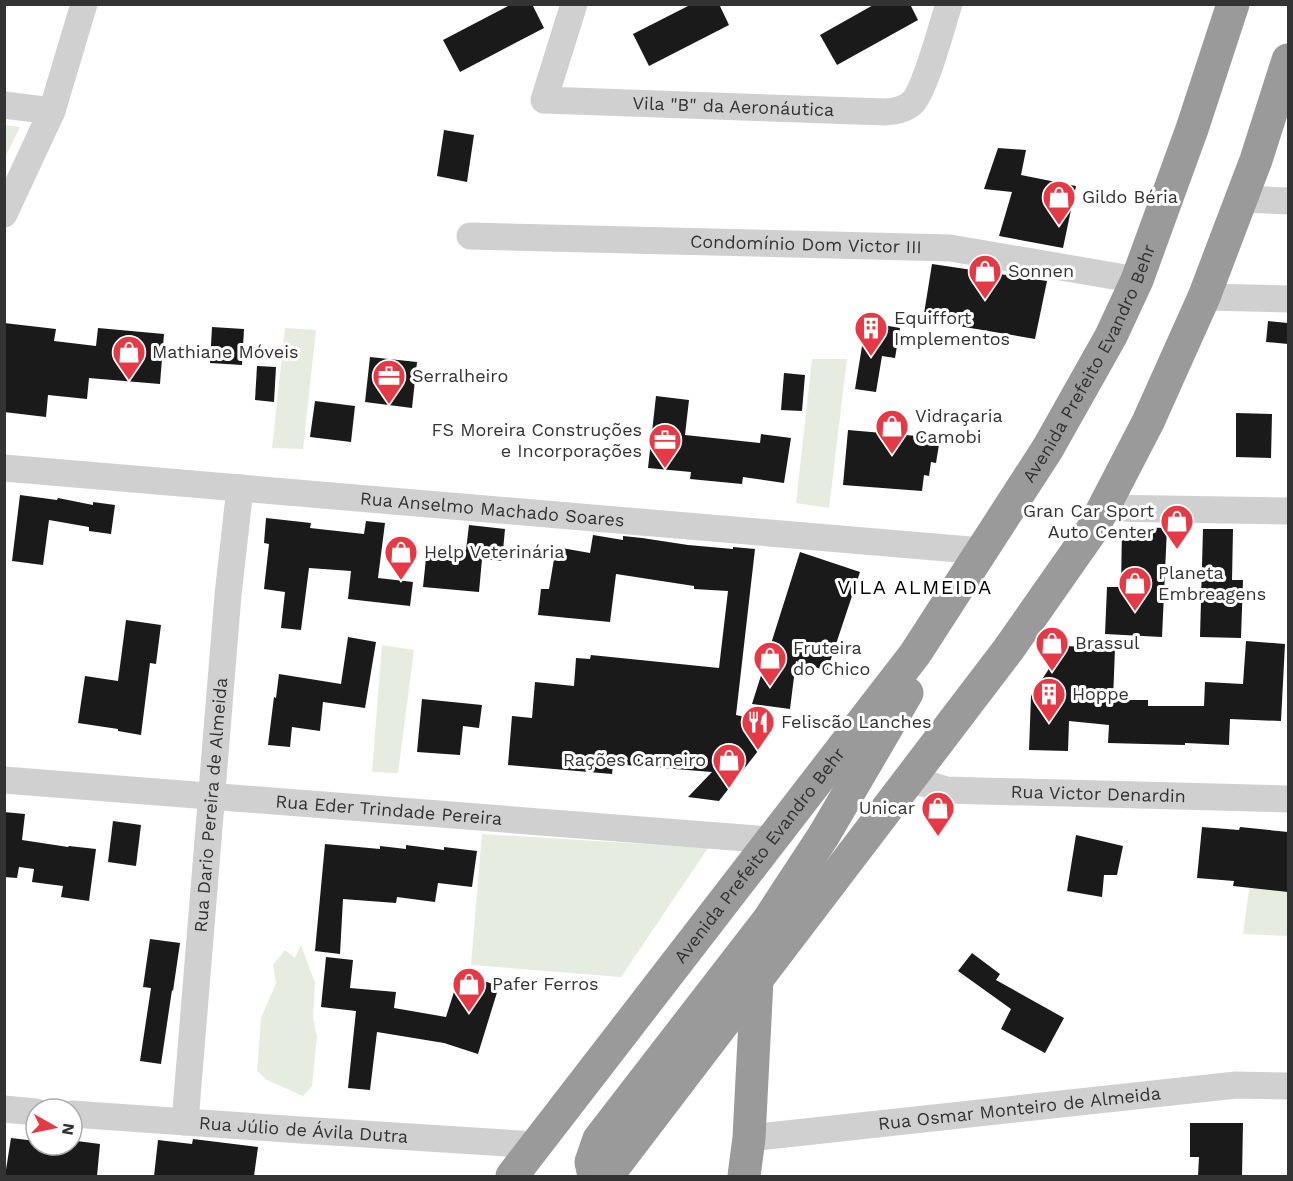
<svg xmlns="http://www.w3.org/2000/svg" width="1293" height="1181" font-family="'Work Sans',sans-serif">
<style>
.green{fill:#e6ecdf}
.building{fill:#1a1a1a}
.lines{fill:none;stroke-linecap:round;stroke-linejoin:round}
.minor{stroke:#d0d0d0;stroke-width:27}
.highway{stroke:#9a9a9a;stroke-width:33}
.labels{text-anchor:middle;stroke-width:6;stroke-linejoin:round;paint-order:stroke}
.street-label{font-size:18px;fill:#333;stroke:#fff}
.poi-label{font-size:18px;fill:#333;stroke:#fff;text-anchor:start}
.neighbourhood-label{font-size:20px;letter-spacing:1.5px;fill:#000;stroke:#fff}
</style>
<rect width="100%" height="100%" fill="#fff"/>
<g class="green">
<polygon points="5,125 20,127 5,158 4,125"/>
<polygon points="285,328 316,330 303,449 272,448"/>
<polygon points="812,359 847,359 829,508 796,503"/>
<polygon points="382,645 414,650 398,773 372,772"/>
<polygon points="482,834 708,848 621,977 471,965"/>
<polygon points="1255,845 1288,847 1288,936 1243,934"/>
<polygon points="301,945 315,983 313,1017 317,1037 312,1086 303,1096 267,1080 257,1071 261,1018 276,983 273,965 285,950 295,958"/>
</g>
<g class="building">
<polygon points="512,4 532,4 544,28 460,72 443,40"/>
<polygon points="692,4 719,4 729,25 649,66 633,34"/>
<polygon points="875,4 910,4 918,20 837,65 820,35"/>
<polygon points="444,130 474,135 467,182 437,176"/>
<polygon points="998,148 1026,150 1021,175 1076,186 1063,248 999,236 1012,192 984,189"/>
<polygon points="932,264 1047,281 1035,339 923,320"/>
<polygon points="1268,321 1288,323 1288,344 1266,342"/>
<polygon points="866,322 900,328 895,358 882,356 876,392 855,389"/>
<polygon points="4,323 56,329 54,341 96,346 98,328 164,334 160,384 89,378 87,399 48,395 46,417 4,412"/>
<polygon points="212,327 244,329 242,365 210,363"/>
<polygon points="370,357 417,362 412,408 365,402"/>
<polygon points="257,366 276,367 274,402 255,400"/>
<polygon points="784,373 805,375 802,411 781,410"/>
<polygon points="656,396 689,400 685,435 760,443 761,434 791,438 784,483 743,477 742,484 690,479 691,472 648,468"/>
<polygon points="315,401 355,406 351,442 310,437"/>
<polygon points="1236,413 1272,414 1271,458 1236,457"/>
<polygon points="848,430 940,438 936,463 931,462 929,476 924,475 922,491 843,485"/>
<polygon points="20,495 57,500 58,498 93,505 93,502 115,505 111,534 89,531 89,527 49,520 43,565 12,561"/>
<polygon points="266,518 311,523 310,528 364,534 366,521 385,523 378,578 413,582 410,606 348,599 351,571 309,568 301,630 281,628 285,592 264,589 269,544 264,543"/>
<polygon points="469,525 505,529 502,561 482,559 479,592 423,587 426,558 448,560 449,548 466,550"/>
<polygon points="1122,527 1167,528 1162,637 1105,634 1107,587 1121,587"/>
<polygon points="1203,529 1233,529 1232,580 1243,580 1241,638 1200,637"/>
<polygon points="593,535 623,540 623,536 642,538 688,545 733,549 733,547 755,549 736,715 763,721 758,751 719,801 688,797 712,772 613,764 612,774 508,765 512,716 532,718 535,682 574,686 576,658 590,659 591,655 719,668 728,591 694,589 694,586 616,574 610,622 538,615 541,589 549,589 556,547 590,553"/>
<polygon points="800,552 860,572 827,671 796,661 790,709 752,704"/>
<polygon points="126,620 161,625 156,664 150,663 141,735 118,731 118,729 78,723 85,676 118,681"/>
<polygon points="348,637 376,642 365,708 323,702 320,731 292,727 290,747 268,745 274,697 276,698 279,674 341,684"/>
<polygon points="1246,641 1285,644 1281,721 1230,719 1229,745 1185,743 1185,745 1108,743 1109,725 1069,721 1068,751 1029,750 1031,696 1064,646 1115,648 1113,700 1148,700 1148,706 1204,706 1205,682 1243,684"/>
<polygon points="422,699 482,705 479,728 463,726 460,755 417,752"/>
<polygon points="4,812 25,814 22,840 68,847 69,846 96,849 89,901 61,897 63,886 32,882 34,869 19,867 17,878 4,877"/>
<polygon points="113,821 141,825 136,866 108,862"/>
<polygon points="1202,827 1239,830 1240,827 1288,832 1288,892 1233,886 1234,881 1197,878"/>
<polygon points="1076,835 1123,846 1117,875 1104,875 1102,897 1067,891"/>
<polygon points="325,844 380,849 380,846 406,849 406,845 444,850 444,847 477,851 472,887 438,883 435,902 397,897 396,903 343,899 340,954 315,951"/>
<polygon points="150,939 180,943 173,991 172,990 161,1064 140,1061 151,988 143,987"/>
<polygon points="972,953 1000,974 996,980 1064,1018 1045,1053 1001,1029 1011,1009 958,971"/>
<polygon points="326,957 353,960 350,988 396,992 394,1008 446,1017 460,973 499,986 478,1054 444,1043 377,1032 370,1090 348,1088 356,1011 321,1007"/>
<polygon points="1190,1123 1243,1123 1242,1176 1198,1176 1199,1157 1190,1157"/>
<polygon points="11,1138 36,1141 36,1145 76,1145 77,1141 100,1144 97,1176 5,1176"/>
<polygon points="193,1139 258,1147 254,1176 154,1176 158,1140 192,1144"/>
</g>
<g class="lines">
<g class="minor">
<path id="s1" d="M 574,4 L 544,100 L 885,112 C 895,111 904,110 912,103 C 925,91 942,25 949,4"/>
<polyline points="4,105 52,111"/>
<polyline points="1241,199 1288,201"/>
<polyline points="4,214 52,111 84,4"/>
<path id="s2" d="M 470,236 L 950,248 L 1137,280"/>
<polyline points="1204,297 1288,299"/>
<path id="s3" d="M 4,468 L 982,551"/>
<polyline points="1104,508 1288,511"/>
<path id="s4" d="M 910,779 L 946,790 L 1288,799"/>
<path id="s5" d="M 4,780 L 771,840"/>
<polyline points="4,1109 36,1112"/>
<path id="s6" d="M 72,1114 L 301,1130 L 536,1145"/>
<path id="s7" d="M 185,1122 L 228,595 L 240,488"/>
<path id="s8" d="M 749,1138 L 1236,1085 L 1288,1086"/>
</g>
<g class="highway">
<path id="s9" d="M 512,1176 L 915,654 L 1048,448 L 1111,336 L 1137,280 L 1192,129 L 1233,4"/>
<polyline points="594,1176 591,1162 599,1139 769,919 824,835 907,693"/>
<polyline points="607,1176 1008,650 1092,530 1148,422 1204,297 1256,160 1288,60"/>
<polyline points="744,1176 749,1138 757,980"/>
</g>
</g>
<defs>
<symbol id="shop-pin" viewBox="-11 -11 22 30"><path d="M0 17L-7.5 6A9.5 9.5 0 1 1 7.5 6Z" fill="#e63946" stroke="#fff"/><path d="M-5-2.5h2.3a2.7 3.5 0 0 1 5.4 0H5L5.5 6h-11ZM-1.5-2.5h3a1.5 2.3 0 0 0-3 0Z" fill="#fff"/></symbol>
<symbol id="building-pin" viewBox="-11 -11 22 30"><path d="M0 17L-7.5 6A9.5 9.5 0 1 1 7.5 6Z" fill="#e63946" stroke="#fff"/><path d="M-4-6H4V6H1V3H-1V6H-4ZM-2.5-4.3h1.7v1.8h-1.7ZM.8-4.3h1.7v1.8H.8ZM-2.5-1h1.7V.8h-1.7ZM.8-1h1.7V.8H.8Z" fill="#fff"/></symbol>
<symbol id="office-pin" viewBox="-11 -11 22 30"><path d="M0 17L-7.5 6A9.5 9.5 0 1 1 7.5 6Z" fill="#e63946" stroke="#fff"/><path d="M-6-3h4V-5.5h4V-3h4V5H-6ZM-1-4.5V-3h2v-1.5ZM-6 0V1H6V0Z" fill="#fff"/></symbol>
<symbol id="restaurant-pin" viewBox="-11 -11 22 30"><path d="M0 17L-7.5 6A9.5 9.5 0 1 1 7.5 6Z" fill="#e63946" stroke="#fff"/><path d="M-5-6h1v4h1v-4h1v4h1v-4h1v5L-1.5 .5V6h-2V.5L-5-1ZM5-6V6H3V1.5H1.5Q1.5-4 5-6Z" fill="#fff"/></symbol>
</defs>
<g fill-rule="evenodd">
<use href="#shop-pin" x="1040" y="178" width="38" height="52"/>
<use href="#shop-pin" x="966" y="252" width="38" height="52"/>
<use href="#building-pin" x="852" y="309" width="38" height="52"/>
<use href="#shop-pin" x="110" y="333" width="38" height="52"/>
<use href="#office-pin" x="370" y="357" width="38" height="52"/>
<use href="#shop-pin" x="873" y="407" width="38" height="52"/>
<use href="#office-pin" x="646" y="421" width="38" height="52"/>
<use href="#shop-pin" x="1158" y="502" width="38" height="52"/>
<use href="#shop-pin" x="382" y="533" width="38" height="52"/>
<use href="#shop-pin" x="1116" y="564" width="38" height="52"/>
<use href="#shop-pin" x="1033" y="624" width="38" height="52"/>
<use href="#shop-pin" x="751" y="639" width="38" height="52"/>
<use href="#building-pin" x="1030" y="675" width="38" height="52"/>
<use href="#restaurant-pin" x="739" y="703" width="38" height="52"/>
<use href="#shop-pin" x="710" y="741" width="38" height="52"/>
<use href="#shop-pin" x="919" y="789" width="38" height="52"/>
<use href="#shop-pin" x="450" y="965" width="38" height="52"/>
</g>
<g class="labels">
<g class="street-label">
<text dy="6" stroke="none"><textPath href="#s1" startOffset="290">Vila "B" da Aeronáutica</textPath></text>
<text dy="6" stroke="none"><textPath href="#s2" startOffset="336">Condomínio Dom Victor III</textPath></text>
<text dy="6" stroke="none"><textPath href="#s9" startOffset="999">Avenida Prefeito Evandro Behr</textPath></text>
<text dy="6" stroke="none"><textPath href="#s3" startOffset="490">Rua Anselmo Machado Soares</textPath></text>
<text dy="6" stroke="none"><textPath href="#s4" startOffset="190">Rua Victor Denardin</textPath></text>
<text dy="6" stroke="none"><textPath href="#s7" startOffset="318">Rua Dario Pereira de Almeida</textPath></text>
<text dy="6" stroke="none"><textPath href="#s5" startOffset="386">Rua Eder Trindade Pereira</textPath></text>
<text dy="6" stroke="none"><textPath href="#s9" startOffset="405">Avenida Prefeito Evandro Behr</textPath></text>
<text dy="6" stroke="none"><textPath href="#s8" startOffset="272">Rua Osmar Monteiro de Almeida</textPath></text>
<text dy="6" stroke="none"><textPath href="#s6" startOffset="232">Rua Júlio de Ávila Dutra</textPath></text>
</g>
<g class="poi-label">
<text x="1082" y="203">Gildo Béria</text>
<text x="1008" y="277">Sonnen</text>
<text x="894" y="324">Equiffort<tspan x="894" dy="21">Implementos</tspan></text>
<text x="152" y="358">Mathiane Móveis</text>
<text x="412" y="382">Serralheiro</text>
<text x="915" y="422">Vidraçaria<tspan x="915" dy="21">Camobi</tspan></text>
<text x="642" y="436" text-anchor="end">FS Moreira Construções<tspan x="642" dy="21">e Incorporações</tspan></text>
<text x="1154" y="517" text-anchor="end">Gran Car Sport<tspan x="1154" dy="21">Auto Center</tspan></text>
<text x="424" y="558">Help Veterinária</text>
<text x="1158" y="579">Planeta<tspan x="1158" dy="21">Embreagens</tspan></text>
<text x="1075" y="649">Brassul</text>
<text x="793" y="654">Fruteira<tspan x="793" dy="21">do Chico</tspan></text>
<text x="1072" y="700">Hoppe</text>
<text x="781" y="728">Feliscão Lanches</text>
<text x="706" y="766" text-anchor="end">Rações Carneiro</text>
<text x="915" y="814" text-anchor="end">Unicar</text>
<text x="492" y="990">Pafer Ferros</text>
</g>
<g class="neighbourhood-label">
<text x="915" y="594">VILA ALMEIDA</text>
</g>
</g>
<rect width="1293" height="1181" fill="none" stroke="#333333" stroke-width="12"/>
<g transform="translate(54 1127) rotate(99)"><circle r="28" fill="#ffffff" stroke="#adadad" stroke-width="1.5"/>
<path d="M0-4.5L10 22L0 15L-10 22Z" fill="#e63946"/>
<text y="-9" font-size="16" font-weight="bold" text-anchor="middle" fill="#333333">N</text>
</g>
</svg>
